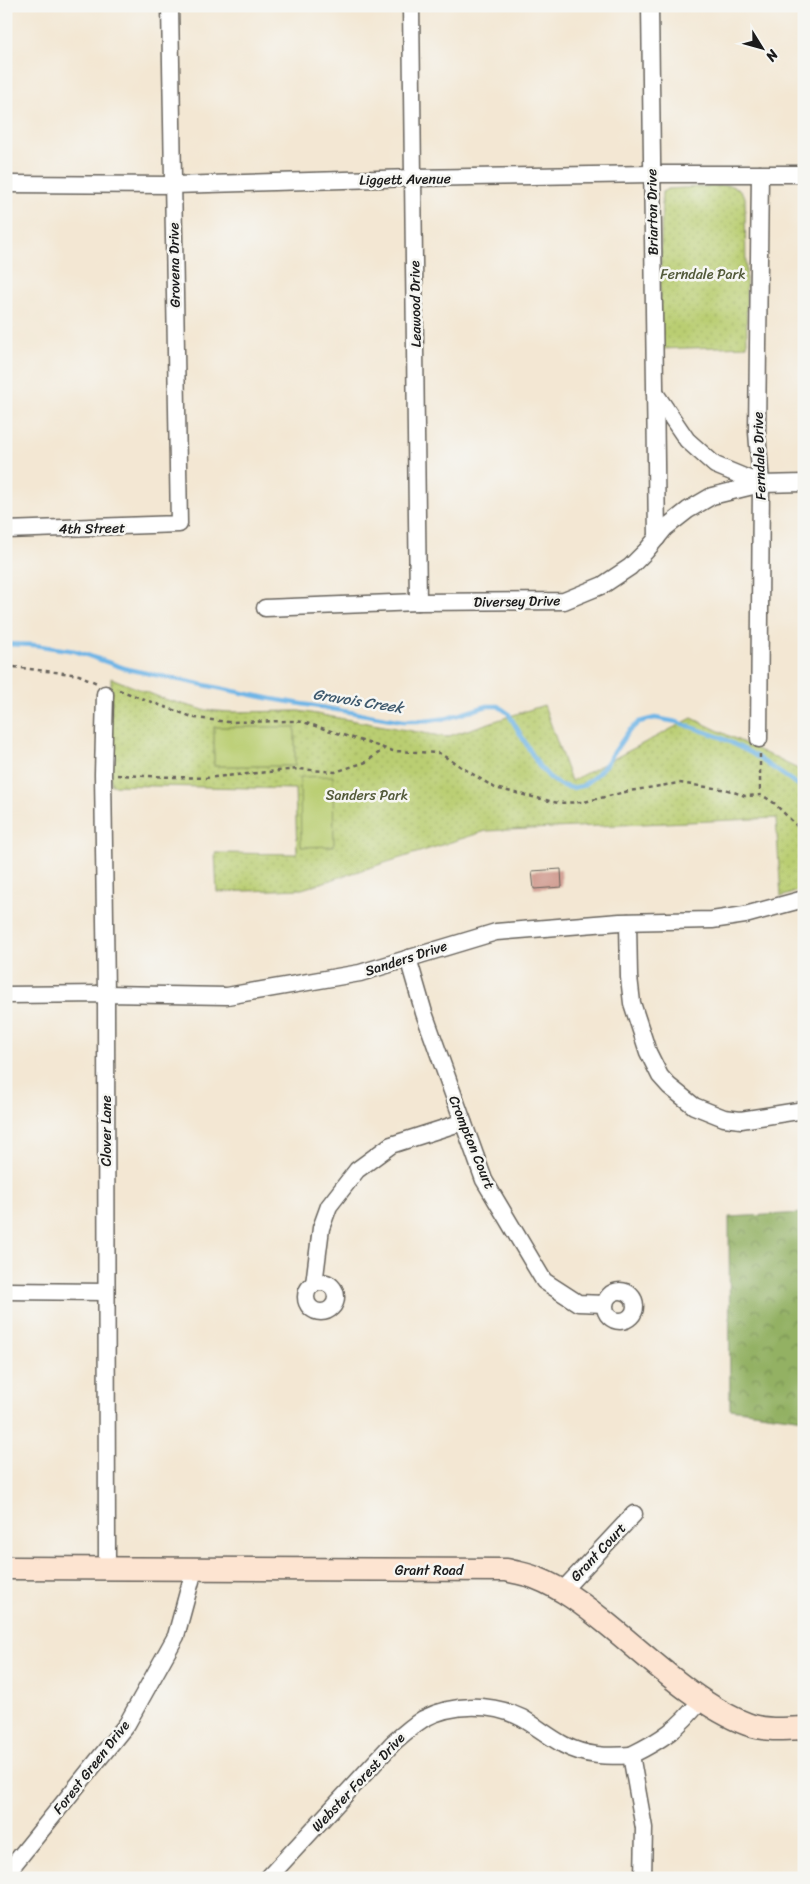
<svg xmlns="http://www.w3.org/2000/svg" width="810" height="1884" font-family="Sriracha,sans-serif">
<style>
.forest{fill:url(#forest-crowns);stroke:#586640}
.park{fill:url(#park-dots);stroke:#6b7547}
.pitch{fill:#bace72;stroke:#6b7547}
.lines{fill:none;stroke-linecap:round;stroke-linejoin:round}
.stream{stroke:#70b5e6;stroke-width:4.5}
.building{fill:#d3a196}
.street-casing{stroke:#67635c;stroke-width:19}
.secondary-casing{stroke:#67635c;stroke-width:25}
.path{stroke:#67635c;stroke-width:2.5;stroke-dasharray:4 4;stroke-linecap:butt}
.street{stroke:#fff;stroke-width:16}
.secondary{stroke:#fde4d1;stroke-width:22}
.labels{text-anchor:middle;stroke-width:5;stroke-linejoin:round;paint-order:stroke}
.street-label{font-size:14px;fill:#1c1c1c;stroke:#f6f6f2}
.park-label{font-size:14px;fill:#535a3a;stroke:#f6f6f2}
.water-label{font-size:15px;font-style:italic;fill:#3e596d;stroke:#f6f6f2}
</style>
<defs>
<pattern id="forest-crowns" width="20" height="18" patternUnits="userSpaceOnUse" patternTransform="scale(1.25)"><rect width="20" height="18" fill="#93b164"/><path d="M2 6a3 3 0 1 1 6 0M12 15a3 3 0 1 1 6 0" fill="none" stroke="#778f52"/></pattern>
<pattern id="park-dots" width="8" height="8" patternUnits="userSpaceOnUse" patternTransform="scale(1.25)"><rect width="8" height="8" fill="#bace72"/><path d="M2 2h.1M6 6h.1" fill="none" stroke="#9fb062" stroke-width="1.8" stroke-linecap="round"/></pattern>
</defs>
<rect width="100%" height="100%" fill="#f6f6f2"/>
<filter id="ink" filterUnits="userSpaceOnUse"><feTurbulence type="fractalNoise" baseFrequency=".02" numOctaves="2"/><feDisplacementMap in="SourceGraphic" scale="10" xChannelSelector="R" yChannelSelector="G"/><feConvolveMatrix kernelMatrix="1 2 1 2 8 2 1 2 1" color-interpolation-filters="sRGB"/></filter>
<filter id="wash" filterUnits="userSpaceOnUse"><feTurbulence type="fractalNoise" baseFrequency=".0096" numOctaves="4" result="noise"/><feDisplacementMap in="SourceGraphic" scale="20" xChannelSelector="R" yChannelSelector="G"/><feGaussianBlur stdDeviation="1.12" result="paint"/><feColorMatrix in="noise" values="0 0 0 0 0 0 0 0 0 0 0 0 0 0 0 0 0 1.4 0 .05"/><feComposite in="paint" operator="in"/></filter>
<g filter="url(#wash)">
<rect width="100%" height="100%" fill="#f3e7d3"/>
<polygon class="forest" points="804,1213 804,1419 730,1409 729,1217"/>
<g class="park">
<polygon points="729,185 739,189 745,197 747,346 659,349 662,192 668,189"/>
<polygon points="111,678 164,699 204,710 230,712 299,711 446,737 544,705 571,781 692,718 804,772 804,889 781,897 776,818 486,831 302,889 217,892 215,853 297,854 295,789 111,785"/>
</g>
<g class="pitch">
<rect x="214" y="727" width="81" height="39"/>
<polygon points="333,776 334,846 301,847 300,777"/>
</g>
<g class="lines">
<polyline class="stream" points="6,644 34,645 75,651 127,669 272,699 403,721 425,721 448,718 487,706 498,706 508,713 539,766 550,778 560,785 572,788 582,786 595,776 606,764 628,732 639,722 655,718 677,722 720,737 751,753 804,789"/>
</g>
<g id="blocks">
<polygon class="building" points="561,869 562,887 534,889 532,871"/>
</g>
</g>
<g filter="url(#ink)">
<use href="#blocks" fill-opacity="0" stroke="#67635c" stroke-width="1"/>
<g class="lines">
<defs>
<g id="street">
<polyline points="411,6 418,602"/>
<polyline points="650,6 657,538"/>
<polyline points="6,184 173,185 414,178 651,174 804,174"/>
<polyline points="655,393 687,440 715,465 761,484"/>
<polyline points="6,530 179,524 170,6"/>
<polyline points="265,608 418,602 564,601 603,585 630,567 646,551 665,528 688,510 712,496 761,484 804,483"/>
<polyline points="105,694 103,774 106,994 107,1567"/>
<polyline points="759,739 761,484 757,432 760,174"/>
<polyline points="628,922 629,977 632,1003 648,1052 660,1076 669,1086 694,1106 724,1118 741,1120 804,1110"/>
<polyline points="408,958 424,1013 484,1180 544,1281 578,1303 605,1304"/>
<polyline points="6,995 106,994 227,996 360,973 496,932 620,922 712,920 745,915 804,899"/>
<circle cx="321" cy="1297" r="15"/>
<polyline points="314,1284 321,1228 329,1206 357,1170 391,1145 463,1122"/>
<polyline points="6,1291 106,1292"/>
<circle cx="620" cy="1306" r="15"/>
<polyline points="562,1591 634,1514"/>
<polyline points="6,1874 127,1724 176,1636 194,1570"/>
<path d="M 268,1878 L 393,1743 C 403,1734 412,1726 423,1719 C 453,1703 492,1703 522,1718 C 536,1726 549,1737 564,1745 C 585,1756 607,1757 631,1755"/>
<path d="M 643,1878 L 644,1828 L 631,1755 C 662,1740 679,1728 701,1700"/>
</g>
<path id="secondary" d="M 6,1568 L 507,1570 C 517,1573 527,1574 536,1578 C 562,1588 585,1606 606,1623 C 647,1656 698,1706 747,1724 C 765,1731 786,1729 804,1728"/>
</defs>
<use href="#street" class="street-casing"/>
<use href="#secondary" class="secondary-casing"/>
<g class="path">
<polyline points="6,666 79,675 97,683"/>
<polyline points="119,690 195,718 228,722 293,721 303,722 393,751 439,753 495,788 558,803 584,802 629,791 679,783 728,790 745,796 762,795 774,803 804,833"/>
<polyline points="760,754 760,795"/>
<polyline points="117,775 205,778 299,769 335,772 366,762 384,749"/>
</g>
<use href="#street" class="street"/>
<use href="#secondary" class="secondary"/>
</g>
</g>
<g class="labels">
<g class="street-label">
<text transform="translate(405 179) rotate(-1)" y="5">Liggett Avenue</text>
<text transform="translate(652 212) rotate(-91)" y="5">Briarton Drive</text>
<text transform="translate(174 265) rotate(-91)" y="5">Grovena Drive</text>
<text transform="translate(415 304) rotate(-91)" y="5">Leawood Drive</text>
<text transform="translate(759 456) rotate(-92)" y="5">Ferndale Drive</text>
<text transform="translate(92 528) rotate(-1)" y="5">4th Street</text>
<text transform="translate(517 601) rotate(-1)" y="5">Diversey Drive</text>
<text transform="translate(406 958) rotate(-18)" y="5">Sanders Drive</text>
<text transform="translate(106 1131) rotate(-90)" y="5">Clover Lane</text>
<text transform="translate(472 1142) rotate(68)" y="5">Crompton Court</text>
<text transform="translate(598 1552) rotate(-47)" y="5">Grant Court</text>
<text x="429" y="1575">Grant Road</text>
<text transform="translate(91 1767) rotate(-52)" y="5">Forest Green Drive</text>
<text transform="translate(358 1782) rotate(-47)" y="5">Webster Forest Drive</text>
</g>
<g class="park-label">
<text x="703" y="279">Ferndale Park</text>
<text x="367" y="800">Sanders Park</text>
</g>
<g class="water-label">
<text transform="translate(358 701) rotate(9)" y="5">Gravois Creek</text>
</g>
</g>
<rect width="810" height="1884" fill="none" stroke="#f6f6f2" stroke-width="25"/>
<g transform="translate(762 48) rotate(127)" stroke="#f6f6f2" stroke-width="4" paint-order="stroke">
<path d="M0-4L9 19L0 12L-9 19Z" fill="#1c1c1c"/>
<text y="-8" font-size="14" font-weight="bold" text-anchor="middle" fill="#1c1c1c">N</text>
</g>
</svg>
